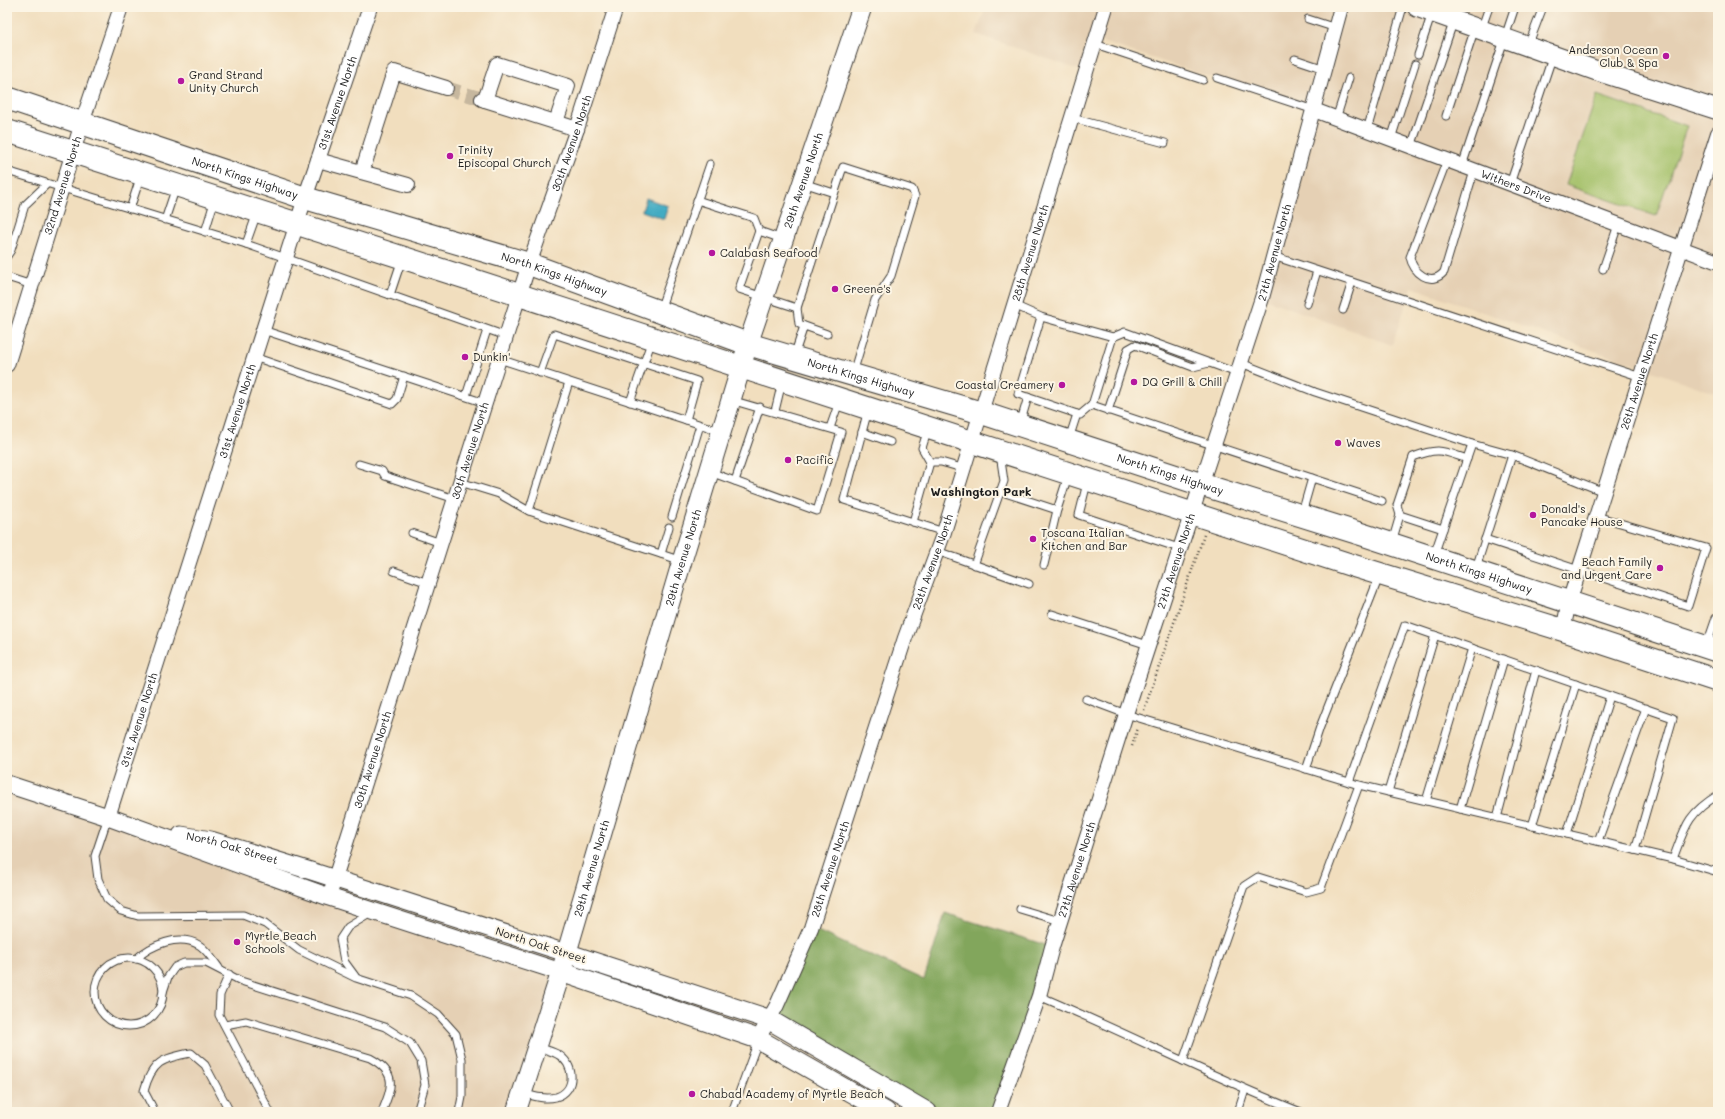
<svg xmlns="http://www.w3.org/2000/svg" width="1725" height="1119" font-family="Mali,sans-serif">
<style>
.built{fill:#e5d0b4}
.green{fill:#a3c067;stroke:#606e42}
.forest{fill:#82a65c;stroke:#4f613c}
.water{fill:#42abc2;stroke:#2f646f}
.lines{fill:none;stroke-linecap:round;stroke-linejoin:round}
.minor-tunnel{stroke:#c6b79e;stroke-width:14;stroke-dasharray:14 7;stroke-linecap:butt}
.service-casing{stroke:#3c3934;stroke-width:9}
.minor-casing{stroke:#3c3934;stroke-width:16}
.tertiary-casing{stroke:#3c3934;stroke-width:19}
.secondary-casing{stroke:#3c3934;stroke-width:21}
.primary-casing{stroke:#3c3934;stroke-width:24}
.path{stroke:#3c3934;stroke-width:2.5;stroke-dasharray:1 3;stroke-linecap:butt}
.service{stroke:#fff;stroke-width:7}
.minor{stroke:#fff;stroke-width:14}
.tertiary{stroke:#fff;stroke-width:17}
.secondary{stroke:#fff;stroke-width:19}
.primary{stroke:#fff;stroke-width:22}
.poi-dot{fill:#b5179e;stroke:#fcf5e5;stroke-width:1.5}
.labels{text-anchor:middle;stroke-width:4;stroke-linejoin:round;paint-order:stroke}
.poi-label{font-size:11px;fill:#1c1c1c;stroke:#fcf5e5;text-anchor:start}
.street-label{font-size:11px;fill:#1c1c1c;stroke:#fcf5e5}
.neighbourhood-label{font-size:12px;font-weight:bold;fill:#1c1c1c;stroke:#fcf5e5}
</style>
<rect width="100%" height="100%" fill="#fcf5e5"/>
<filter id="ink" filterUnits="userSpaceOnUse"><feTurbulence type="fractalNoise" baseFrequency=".025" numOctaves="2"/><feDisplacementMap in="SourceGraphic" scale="8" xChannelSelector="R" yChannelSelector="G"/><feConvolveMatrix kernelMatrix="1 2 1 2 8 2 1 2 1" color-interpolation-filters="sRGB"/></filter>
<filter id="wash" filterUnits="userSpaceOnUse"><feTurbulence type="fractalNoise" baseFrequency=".012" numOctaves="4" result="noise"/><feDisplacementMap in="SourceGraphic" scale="16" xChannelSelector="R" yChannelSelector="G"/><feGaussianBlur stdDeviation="0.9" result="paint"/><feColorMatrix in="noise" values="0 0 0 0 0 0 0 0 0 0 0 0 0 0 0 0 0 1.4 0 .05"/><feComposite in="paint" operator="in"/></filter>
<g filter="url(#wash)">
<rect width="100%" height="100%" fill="#f1debe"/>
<g class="built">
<polygon points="986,7 1718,7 1718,394 1412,287 1392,345 1262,298 1314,110 1096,40 1085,72 976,34"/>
<polygon points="7,783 561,972 516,1112 7,1112"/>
</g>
<polygon class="green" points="1597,95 1687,126 1656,216 1566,185"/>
<polygon class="forest" points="945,913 1052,947 998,1112 927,1112 768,1019 811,928 924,980"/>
<polygon class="water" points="646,198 668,206 664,219 642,211"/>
</g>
<g filter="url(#ink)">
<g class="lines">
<polyline class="minor-tunnel" points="446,88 482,99"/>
<defs>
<g id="service">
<polyline points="1308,19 1336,28"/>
<polyline points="1481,30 1489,7"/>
<polyline points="1095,44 1203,80"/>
<polyline points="1528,46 1543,7"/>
<polyline points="1418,55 1432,13"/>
<polyline points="1295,59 1325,69"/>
<polyline points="1217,78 1314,110"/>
<polyline points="1446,116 1475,28"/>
<polyline points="1072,118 1165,143"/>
<polyline points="1336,119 1349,78"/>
<polyline points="1367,130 1403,7"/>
<polyline points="1391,139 1415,64"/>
<polyline points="1411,147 1454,20"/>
<path d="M 1447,160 L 1410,257 C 1413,273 1431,287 1444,272 L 1474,171"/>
<polyline points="1462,166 1515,7"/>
<polyline points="7,171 246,244 506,336"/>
<polyline points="803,183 834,193"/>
<polyline points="1510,184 1553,55"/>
<polyline points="697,200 754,218 759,231 782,239"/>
<polyline points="130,209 141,175"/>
<polyline points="165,220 176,187"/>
<polyline points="759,231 739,289 797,308"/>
<polyline points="205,232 215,199"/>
<polyline points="246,244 257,213"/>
<polyline points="7,256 11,250 25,205 47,184"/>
<polyline points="1273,256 1641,377"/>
<polyline points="1603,269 1618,225"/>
<polyline points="7,277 32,285"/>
<polyline points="390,295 402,259"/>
<polyline points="1307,304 1317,271"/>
<polyline points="1014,305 1041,317 1113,337 1092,405 1080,415 1018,394 1041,317"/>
<polyline points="660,310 710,164"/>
<polyline points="1343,310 1352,282"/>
<polyline points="263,330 485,403"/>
<polyline points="827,334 799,324 797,308 843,167 912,189 915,196 891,276 875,300 853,373"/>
<polyline points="1113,337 1125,332 1237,373"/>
<polyline points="794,356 804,326"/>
<polyline points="254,357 392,404 397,399 404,376"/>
<polyline points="499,359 720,431"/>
<polyline points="1241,363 1315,392 1472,444"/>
<polyline points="540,373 554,334 697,381 686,420"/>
<polyline points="466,396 487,330"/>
<polyline points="630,402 652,340"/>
<polyline points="1092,405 1312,478"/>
<polyline points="868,410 844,500 913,522 930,462 922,448 928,429"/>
<polyline points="775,411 782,382"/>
<polyline points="1108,411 1128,349 1135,345 1193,367 1209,363"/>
<polyline points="1020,424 1028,397"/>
<polyline points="830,428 839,402"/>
<polyline points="862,432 890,442"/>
<polyline points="1069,439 1077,414"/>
<polyline points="930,462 941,462 962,468"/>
<polyline points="359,464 382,471 385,476 455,499"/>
<polyline points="710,472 817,511 841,432 731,400"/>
<polyline points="735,481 760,407"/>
<polyline points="460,482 499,494 529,511 682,561"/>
<polyline points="1087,483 1079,515 1179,548"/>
<polyline points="999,491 1057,510 1068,476"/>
<polyline points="529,511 569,382"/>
<polyline points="1302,513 1312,478 1382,501"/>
<polyline points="1400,515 1443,529"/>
<polyline points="672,517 700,425"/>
<polyline points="913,522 944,532"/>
<polyline points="412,533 441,543"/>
<polyline points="1485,539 1688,606 1706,548 1596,516"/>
<path d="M 1392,542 L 1400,515 L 1397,505 L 1413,457 C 1439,447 1443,451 1467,459"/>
<polyline points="937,551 1029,584"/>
<polyline points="661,554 669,527"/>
<polyline points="1434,555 1472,444 1512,455"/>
<polyline points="974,565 1004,481 1000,454"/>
<polyline points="1044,565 1057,510"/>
<polyline points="1476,568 1512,455 1604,492"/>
<polyline points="394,571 428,583"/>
<polyline points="1052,614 1148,645"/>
<polyline points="1707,644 1716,618 1718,619"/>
<polyline points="1086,699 1126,714 1359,785 1673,859 1718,872"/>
<polyline points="1306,769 1320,727 1379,577"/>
<polyline points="1349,782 1405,625 1673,718 1635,850"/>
<polyline points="1388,792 1435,635"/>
<polyline points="1426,801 1472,648"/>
<polyline points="1460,809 1504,659"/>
<polyline points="108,817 95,856 98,879 107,899 121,911 138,916 243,915 265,924 299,950 356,978 411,996 438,1014 456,1034 462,1059 462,1097 459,1112"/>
<polyline points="1497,818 1536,670"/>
<polyline points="1532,826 1576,684"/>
<polyline points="1567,834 1610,696"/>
<polyline points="1598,841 1646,708"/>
<path d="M 1673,859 C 1685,827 1687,814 1718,795"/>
<polyline points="1020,909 1060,921"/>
<circle cx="129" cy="992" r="34"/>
<path d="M 136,959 C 151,945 179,933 199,945 C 206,949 214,961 219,968"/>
<polyline points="229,974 220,995 219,1015 270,1112"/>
<polyline points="355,976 344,961 340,939 348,927 371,913"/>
<polyline points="162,995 168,977 175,967 184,963 206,963 241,981 385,1027 410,1043 421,1061 425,1085 417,1112"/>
<path d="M 1039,996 C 1127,1033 1212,1077 1301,1112"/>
<path d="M 225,1025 L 246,1021 L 370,1058 C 398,1073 392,1087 382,1112"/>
<polyline points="1183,1061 1244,886 1258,877 1306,892 1321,888 1359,785"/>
<path d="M 522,1093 C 533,1096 544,1100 556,1097 C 577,1091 575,1063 557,1054 C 551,1051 543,1049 537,1047"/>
<path d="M 155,1112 L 144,1091 C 152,1062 162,1058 191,1053 L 205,1065 L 230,1112"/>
<polyline points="732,1112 758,1041"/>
<polyline points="1238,1112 1245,1090"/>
</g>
<g id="minor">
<polyline points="482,99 577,129"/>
<polyline points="485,100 497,64 568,86 556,122"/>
<path id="s1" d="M 1314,110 L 1718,262"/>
<polyline points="318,160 408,185"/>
<polyline points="362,172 394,72 446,88"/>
<path id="s2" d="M 7,365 L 82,123 L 121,7"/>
<path id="s3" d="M 1563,630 L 1569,602 L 1718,133"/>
<path id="s4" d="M 108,817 L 305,198 L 370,7"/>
<path id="s5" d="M 329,897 L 529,264 L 577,129 L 616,7"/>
<path id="s6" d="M 758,1039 L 777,1005 L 811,928 L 905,638 L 944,532 L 1106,7"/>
<path id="s7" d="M 998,1112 L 1039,996 L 1052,947 L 1126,714 L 1262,298 L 1341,7"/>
</g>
<g id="tertiary">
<polyline points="7,784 108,817 329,897 561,972"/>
<path id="s8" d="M 181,835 L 211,840 L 311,871 L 566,953"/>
</g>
<g id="secondary">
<polyline points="1417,7 1597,71 1718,110"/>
<polyline points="566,953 768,1019 927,1112"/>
<polyline points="561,972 758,1039 886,1112"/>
<path id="s9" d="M 516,1112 L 561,972 L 682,561 L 748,344 L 862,7"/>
</g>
<g id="primary">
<path id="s10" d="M 7,98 L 305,198 L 529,264 L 748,344 L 982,413 L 1200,484 L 1364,535 L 1718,651"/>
<polyline points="7,131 476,281 1354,566 1563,630 1718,681"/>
</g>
</defs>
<use href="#service" class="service-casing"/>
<use href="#minor" class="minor-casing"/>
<use href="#tertiary" class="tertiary-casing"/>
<use href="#secondary" class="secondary-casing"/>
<use href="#primary" class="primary-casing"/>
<g class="path">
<polyline points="1144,710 1204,535"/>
<polyline points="1132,746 1138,728"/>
</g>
<use href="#service" class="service"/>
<use href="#minor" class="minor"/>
<use href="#tertiary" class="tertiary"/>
<use href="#secondary" class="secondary"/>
<use href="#primary" class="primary"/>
</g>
</g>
<g class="poi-dot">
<circle cx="1666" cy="56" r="4"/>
<circle cx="181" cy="81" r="4"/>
<circle cx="450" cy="156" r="4"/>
<circle cx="712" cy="253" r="4"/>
<circle cx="835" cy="289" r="4"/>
<circle cx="465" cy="357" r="4"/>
<circle cx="1134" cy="382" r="4"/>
<circle cx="1062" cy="385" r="4"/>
<circle cx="1338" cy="443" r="4"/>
<circle cx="788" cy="460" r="4"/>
<circle cx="1533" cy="515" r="4"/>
<circle cx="1033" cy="539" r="4"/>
<circle cx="1660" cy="568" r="4"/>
<circle cx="237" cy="942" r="4"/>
<circle cx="692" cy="1094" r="4"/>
</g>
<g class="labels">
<g class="poi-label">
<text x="1658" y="54" text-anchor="end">Anderson Ocean<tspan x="1658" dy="13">Club &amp; Spa</tspan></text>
<text x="189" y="79">Grand Strand<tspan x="189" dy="13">Unity Church</tspan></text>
<text x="458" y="154">Trinity<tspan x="458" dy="13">Episcopal Church</tspan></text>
<text x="720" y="257">Calabash Seafood</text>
<text x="843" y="293">Greene's</text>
<text x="473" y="361">Dunkin'</text>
<text x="1142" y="386">DQ Grill &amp; Chill</text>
<text x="1054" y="389" text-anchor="end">Coastal Creamery</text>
<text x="1346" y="447">Waves</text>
<text x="796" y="464">Pacific</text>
<text x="1541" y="513">Donald's<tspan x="1541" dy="13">Pancake House</tspan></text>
<text x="1041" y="537">Toscana Italian<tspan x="1041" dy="13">Kitchen and Bar</tspan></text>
<text x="1652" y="566" text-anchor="end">Beach Family<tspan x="1652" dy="13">and Urgent Care</tspan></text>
<text x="245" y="940">Myrtle Beach<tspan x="245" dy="13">Schools</tspan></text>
<text x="700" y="1098">Chabad Academy of Myrtle Beach</text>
</g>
<g class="street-label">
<text dy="4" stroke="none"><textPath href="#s4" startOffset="750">31st Avenue North</textPath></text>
<text dy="4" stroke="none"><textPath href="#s5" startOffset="792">30th Avenue North</textPath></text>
<text dy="4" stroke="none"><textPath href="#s10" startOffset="251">North Kings Highway</textPath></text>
<text dy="4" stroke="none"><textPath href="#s9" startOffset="975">29th Avenue North</textPath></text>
<text dy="4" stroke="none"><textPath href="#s2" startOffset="188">32nd Avenue North</textPath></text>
<text dy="4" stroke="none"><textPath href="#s1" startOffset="216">Withers Drive</textPath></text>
<text dy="4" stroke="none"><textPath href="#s6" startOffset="833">28th Avenue North</textPath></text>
<text dy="4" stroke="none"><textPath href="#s7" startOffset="903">27th Avenue North</textPath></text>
<text dy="4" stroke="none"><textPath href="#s10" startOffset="575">North Kings Highway</textPath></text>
<text dy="4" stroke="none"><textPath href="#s10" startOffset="899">North Kings Highway</textPath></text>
<text dy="4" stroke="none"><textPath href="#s3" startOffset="260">26th Avenue North</textPath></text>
<text dy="4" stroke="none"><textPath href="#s4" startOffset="426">31st Avenue North</textPath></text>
<text dy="4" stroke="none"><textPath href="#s5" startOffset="468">30th Avenue North</textPath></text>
<text dy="4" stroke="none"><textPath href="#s10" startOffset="1223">North Kings Highway</textPath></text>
<text dy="4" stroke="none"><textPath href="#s9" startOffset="579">29th Avenue North</textPath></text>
<text dy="4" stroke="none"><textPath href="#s6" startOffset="509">28th Avenue North</textPath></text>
<text dy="4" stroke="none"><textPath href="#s7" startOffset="579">27th Avenue North</textPath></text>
<text dy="4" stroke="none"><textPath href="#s10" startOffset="1547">North Kings Highway</textPath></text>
<text dy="4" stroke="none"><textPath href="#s4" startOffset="102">31st Avenue North</textPath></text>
<text dy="4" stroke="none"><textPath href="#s5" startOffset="144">30th Avenue North</textPath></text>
<text dy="4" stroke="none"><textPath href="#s8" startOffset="53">North Oak Street</textPath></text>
<text dy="4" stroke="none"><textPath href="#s9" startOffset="255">29th Avenue North</textPath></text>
<text dy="4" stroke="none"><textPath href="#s6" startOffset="185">28th Avenue North</textPath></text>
<text dy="4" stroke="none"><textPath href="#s7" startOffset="255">27th Avenue North</textPath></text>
<text transform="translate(541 945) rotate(18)" y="4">North Oak Street</text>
</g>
<g class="neighbourhood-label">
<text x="981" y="496">Washington Park</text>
</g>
</g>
<rect width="1725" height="1119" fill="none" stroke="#fcf5e5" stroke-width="24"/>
</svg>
